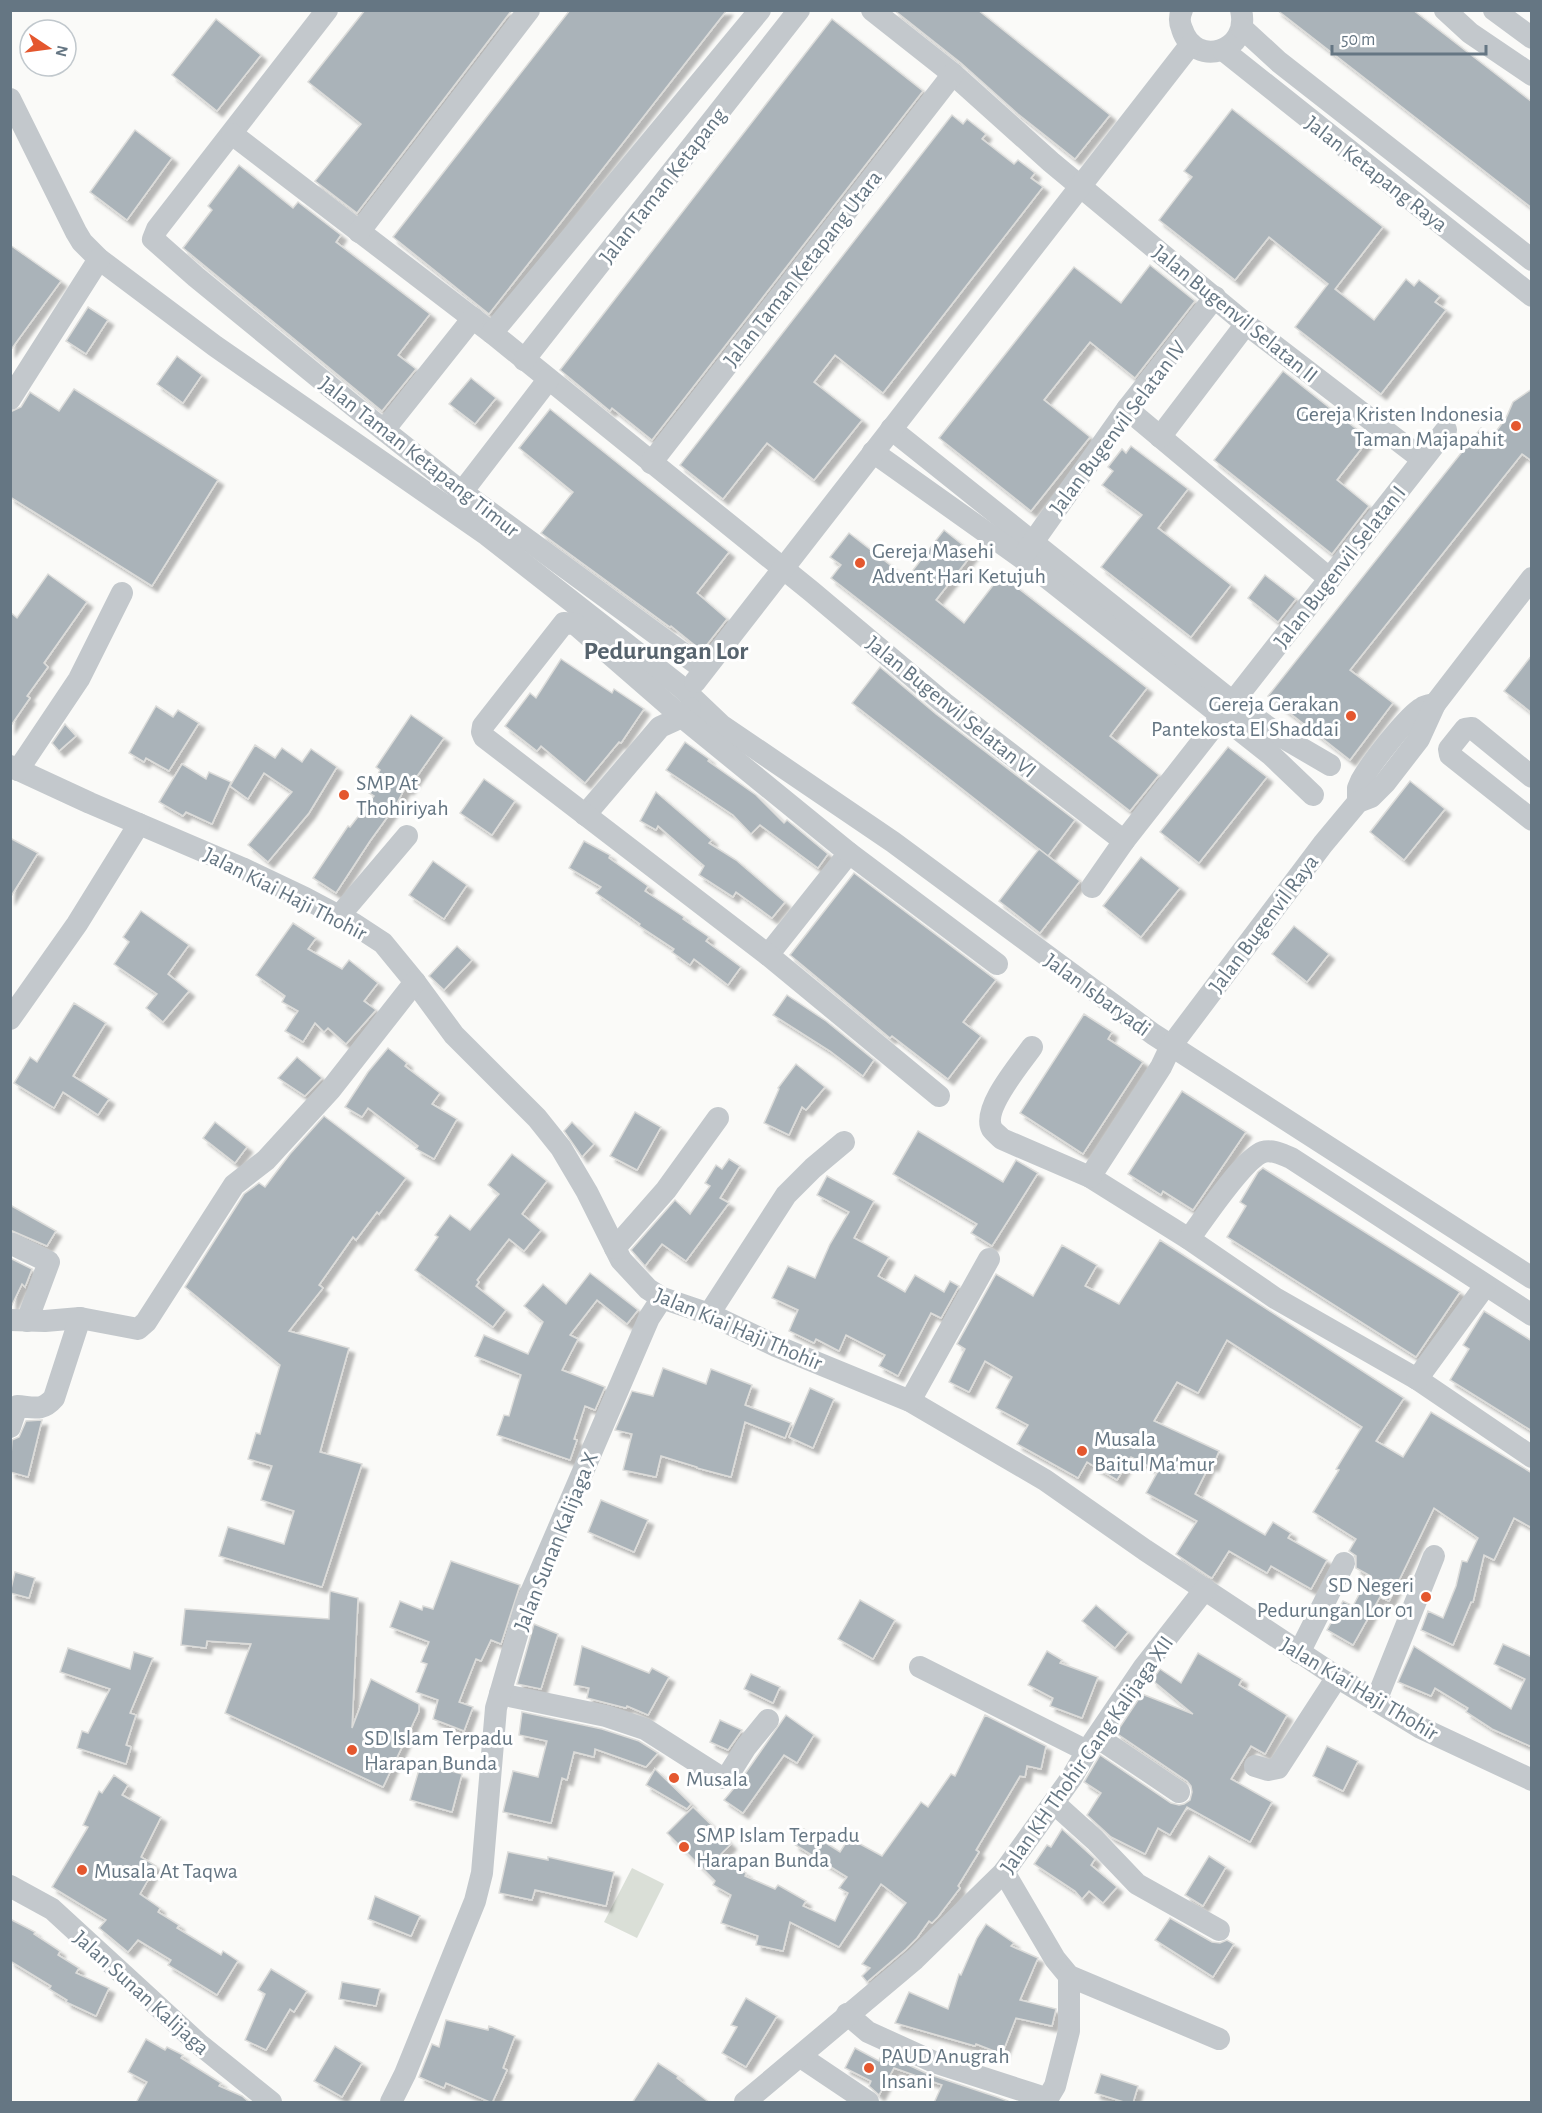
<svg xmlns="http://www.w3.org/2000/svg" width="1542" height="2113" font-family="'Alegreya Sans',sans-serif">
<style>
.green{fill:#dadfd7}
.building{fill:#aab3b9;stroke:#dcdcda;stroke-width:1.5;filter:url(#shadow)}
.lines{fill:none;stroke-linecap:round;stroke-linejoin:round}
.minor{stroke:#c3c8cc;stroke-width:22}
.poi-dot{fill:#e4572e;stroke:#fff;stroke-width:2}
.labels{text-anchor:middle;stroke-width:6;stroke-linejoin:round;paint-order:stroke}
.street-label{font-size:22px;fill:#657683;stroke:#fff}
.poi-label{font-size:22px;fill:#657683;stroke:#fff;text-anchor:start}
.quarter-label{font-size:26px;font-weight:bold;fill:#57646e;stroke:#fff}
</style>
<defs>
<filter id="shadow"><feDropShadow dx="5.5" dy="5.5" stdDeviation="1.5" flood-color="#0004"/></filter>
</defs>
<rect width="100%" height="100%" fill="#fafaf8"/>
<polygon class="green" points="632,1868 664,1884 637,1938 604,1922"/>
<g class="building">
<polygon points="365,10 512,10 357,213 315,181 361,124 308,82"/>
<polygon points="570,10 727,10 489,314 393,237"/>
<polygon points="894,10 978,10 1110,115 1075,159 1018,114 961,63"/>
<polygon points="1277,10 1413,10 1532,102 1532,208"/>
<polygon points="216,19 261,55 217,111 172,75"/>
<polygon points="832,19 923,91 652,440 612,408 610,411 560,370"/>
<polygon points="1232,109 1383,227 1335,289 1374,320 1406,279 1414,286 1419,280 1440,296 1435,302 1446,310 1381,394 1295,327 1328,284 1299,261 1269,237 1235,280 1159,220 1192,177 1184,171"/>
<polygon points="952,115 963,124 967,119 986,134 982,139 1014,164 1018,160 1035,173 1031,178 1043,187 883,393 835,355 814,382 862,420 814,480 767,443 723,499 680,465"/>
<polygon points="135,130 172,158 127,220 90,192"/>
<polygon points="239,165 293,208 298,202 341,235 336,242 430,314 398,355 416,369 382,411 183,248 212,210 208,206"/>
<polygon points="10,245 61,281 10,351"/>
<polygon points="1150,265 1195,301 1135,378 1090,342 1044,400 1090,437 1031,511 939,438 1074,267 1121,303"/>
<polygon points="88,307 108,320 86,354 66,341"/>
<polygon points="177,356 202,375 183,403 157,384"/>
<polygon points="1283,371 1369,439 1337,480 1369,506 1332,554 1214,460"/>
<polygon points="471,378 496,398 475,424 449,404"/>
<polygon points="74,389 218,480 152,586 10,497 10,412 21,407 30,392 59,411"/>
<polygon points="1532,389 1532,461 1522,454 1350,670 1393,703 1350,760 1268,696 1481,428 1492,437 1506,418 1513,402"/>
<polygon points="550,409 729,552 697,593 727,619 702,651 671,626 670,627 541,533 573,492 519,448"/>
<polygon points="1131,446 1188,489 1158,528 1231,585 1191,637 1101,567 1142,515 1102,485 1113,471 1108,467 1122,449 1126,453"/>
<polygon points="944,530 973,553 936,600 964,623 1001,575 1147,688 1110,736 1159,775 1130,811 831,578 841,565 830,557 849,533 907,578"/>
<polygon points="48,574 87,602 44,663 48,667 27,696 30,698 10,727 10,612 17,618"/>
<polygon points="1265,575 1296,599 1278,622 1248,598"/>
<polygon points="1532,655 1532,713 1504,691"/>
<polygon points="561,659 612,693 614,689 644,709 621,743 619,742 585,783 541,746 537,751 505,726 530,693 536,698"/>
<polygon points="880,667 936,714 1075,820 1048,856 852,703"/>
<polygon points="156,706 173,717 178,710 199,723 169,771 146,758 144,762 129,753"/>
<polygon points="411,715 444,738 408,789 405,788 396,805 370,841 336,893 313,878 348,826 350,827 374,796 369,793 380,770 376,767"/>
<polygon points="65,724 76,736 59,751 52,743"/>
<polygon points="685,742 709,759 708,761 756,795 784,823 787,820 828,854 818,868 760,825 751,834 733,815 666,770"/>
<polygon points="255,745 275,758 282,748 302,762 311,749 337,767 309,813 268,862 248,845 292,792 264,773 248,799 230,786"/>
<polygon points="1228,747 1267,777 1199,863 1160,832"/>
<polygon points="182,764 206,779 209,772 231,782 212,824 186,812 183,816 159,802"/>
<polygon points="484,779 515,801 492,835 460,813"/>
<polygon points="1410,781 1445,809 1404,860 1370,832"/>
<polygon points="656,792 712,840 709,843 736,860 785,902 772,918 736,892 733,897 699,875 704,866 658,826 656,830 640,821"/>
<polygon points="10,838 38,853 10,898"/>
<polygon points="584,841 610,855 609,858 648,886 645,891 684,917 683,919 709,937 706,941 741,967 728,985 694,959 690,965 672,952 674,949 639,926 640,924 596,893 601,887 569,868"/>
<polygon points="1039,849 1080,881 1040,933 999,901"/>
<polygon points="1141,857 1180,888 1141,937 1103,906"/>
<polygon points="433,861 467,885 444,919 409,895"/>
<polygon points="854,873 996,980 963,1022 981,1036 948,1079 892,1036 890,1038 790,955"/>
<polygon points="141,911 189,945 168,974 189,991 163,1022 146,1008 157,994 114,964 129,942 123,937"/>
<polygon points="293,923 316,938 308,949 342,969 349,960 378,983 364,1001 376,1010 346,1044 328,1028 324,1032 315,1023 303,1042 285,1031 298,1011 282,1002 285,996 256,975"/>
<polygon points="1294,926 1329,954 1307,982 1272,954"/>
<polygon points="457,946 472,960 444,990 429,976"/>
<polygon points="787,995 826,1021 874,1060 863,1076 830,1051 773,1015"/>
<polygon points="74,1003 106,1023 73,1076 109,1099 98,1115 63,1092 54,1108 14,1083 30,1057 37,1062"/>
<polygon points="1084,1014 1112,1032 1108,1039 1143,1062 1083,1154 1020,1113"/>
<polygon points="388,1048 407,1063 405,1066 440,1093 432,1104 457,1119 434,1159 416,1149 418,1146 368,1108 362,1117 345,1107 368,1072"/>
<polygon points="297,1057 322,1078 305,1096 278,1078"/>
<polygon points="796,1064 825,1087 806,1110 802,1107 789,1135 764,1123 779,1089 778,1088"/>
<polygon points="1182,1091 1246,1132 1193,1210 1163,1191 1161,1195 1128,1174"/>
<polygon points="635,1112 661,1127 637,1170 610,1156"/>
<polygon points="324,1116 406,1178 379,1214 377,1212 356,1240 353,1237 319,1285 323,1288 289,1331 349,1348 320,1452 362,1464 322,1587 219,1556 228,1527 284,1544 294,1511 261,1500 272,1466 248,1459 256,1433 260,1434 280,1365 185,1287 244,1194 259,1183 265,1187 290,1154"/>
<polygon points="215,1122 247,1147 235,1163 203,1138"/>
<polygon points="572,1122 594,1144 582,1157 564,1131"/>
<polygon points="918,1131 1003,1182 1016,1160 1038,1173 992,1246 971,1233 977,1224 893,1174"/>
<polygon points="512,1154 547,1181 522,1214 541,1230 524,1251 509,1239 477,1280 479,1282 476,1286 506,1310 493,1327 415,1270 438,1237 435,1235 450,1215 470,1230 499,1194 488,1185"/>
<polygon points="729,1159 740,1166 720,1198 729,1203 686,1261 662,1244 645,1266 631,1250 675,1200 690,1214 710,1186 705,1183 716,1165 722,1169"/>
<polygon points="1263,1168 1460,1292 1416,1357 1227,1237 1246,1206 1240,1202 1258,1172"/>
<polygon points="827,1176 874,1201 854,1238 889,1257 878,1276 905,1292 915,1275 944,1292 950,1281 959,1286 941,1318 931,1313 898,1376 879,1366 885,1355 846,1335 839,1351 816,1339 814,1343 789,1331 798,1310 772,1298 788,1266 815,1278 830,1244 849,1212 817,1195"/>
<polygon points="10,1205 56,1231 47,1246 10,1230"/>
<polygon points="1160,1240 1404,1398 1376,1441 1403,1457 1431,1412 1532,1473 1532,1528 1514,1518 1494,1560 1484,1555 1473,1602 1471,1602 1453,1645 1421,1630 1428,1611 1443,1618 1456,1586 1462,1561 1467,1562 1478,1538 1434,1508 1389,1601 1380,1597 1353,1645 1327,1630 1343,1601 1353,1606 1369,1575 1356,1568 1356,1556 1349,1551 1356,1539 1313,1512 1339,1470 1336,1469 1362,1427 1227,1340 1198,1393 1177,1382 1154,1421 1219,1451 1213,1466 1210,1464 1195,1494 1265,1535 1273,1522 1291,1533 1288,1538 1327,1560 1311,1589 1271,1566 1267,1573 1229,1551 1212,1578 1210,1577 1176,1554 1197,1521 1146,1493 1158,1471 1131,1457 1117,1480 1087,1462 1078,1478 1017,1444 1028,1425 996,1408 1012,1377 985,1361 969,1392 949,1382 965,1349 957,1344 996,1274 1033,1296 1062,1245 1097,1265 1085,1286 1119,1304"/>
<polygon points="10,1258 32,1269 25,1287 22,1284 11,1307"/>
<polygon points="590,1273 638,1310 627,1324 597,1300 570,1335 578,1339 562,1370 605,1387 595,1410 585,1406 574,1439 577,1440 570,1460 497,1435 504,1415 509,1416 521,1375 475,1356 484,1335 528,1354 543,1322 524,1306 543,1284 566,1304"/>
<polygon points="1484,1311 1532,1341 1532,1431 1450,1380 1469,1349 1463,1345"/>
<polygon points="663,1368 706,1384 711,1369 752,1385 745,1405 791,1423 785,1438 745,1422 731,1477 697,1468 697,1467 661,1456 656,1477 623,1470 632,1434 615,1430 632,1391 653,1396"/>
<polygon points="810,1388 834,1399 813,1448 789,1437"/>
<polygon points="42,1420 28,1477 10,1472 12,1440 19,1437 26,1421"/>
<polygon points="601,1500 648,1520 634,1552 588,1532"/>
<polygon points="451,1561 520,1585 501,1644 491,1640 481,1661 476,1659 459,1702 473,1707 464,1731 433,1719 438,1700 416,1692 427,1664 421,1662 429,1642 390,1627 400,1601 422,1610 423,1606 433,1609"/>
<polygon points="15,1572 35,1578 29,1598 10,1593"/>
<polygon points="330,1591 358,1598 352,1728 371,1679 419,1704 419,1711 383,1787 225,1713 251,1644 207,1641 206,1648 181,1645 185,1609 329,1619"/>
<polygon points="860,1600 895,1620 873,1659 838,1639"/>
<polygon points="1096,1605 1128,1632 1115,1648 1082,1621"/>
<polygon points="534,1624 558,1634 541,1689 517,1684"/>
<polygon points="1503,1644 1532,1657 1532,1747 1492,1729 1466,1712 1468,1708 1435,1688 1431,1696 1398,1682 1414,1646 1511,1709 1525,1679 1494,1664"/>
<polygon points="582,1646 649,1673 652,1668 669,1677 648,1715 627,1706 626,1708 587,1698 589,1688 574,1685"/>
<polygon points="68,1648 130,1669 134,1652 153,1658 130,1713 136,1715 126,1745 131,1747 126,1764 77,1748 82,1731 88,1733 110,1689 60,1672"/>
<polygon points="1047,1651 1062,1660 1060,1663 1098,1677 1082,1718 1050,1706 1053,1698 1028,1685"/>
<polygon points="1198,1653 1242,1679 1239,1685 1287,1715 1265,1754 1251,1746 1231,1779 1272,1802 1250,1842 1187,1807 1170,1835 1158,1828 1145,1854 1111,1837 1087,1815 1101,1793 1084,1782 1100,1755 1171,1803 1179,1805 1184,1804 1190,1800 1192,1792 1191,1786 1187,1781 1116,1733 1142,1694 1193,1714 1152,1680 1160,1669 1181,1683"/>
<polygon points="751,1674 780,1687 773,1703 744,1689"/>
<polygon points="522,1712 602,1729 639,1741 658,1753 646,1767 595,1749 594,1757 574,1752 567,1780 562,1778 551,1823 503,1812 513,1771 538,1777 547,1741 519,1735"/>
<polygon points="786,1715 814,1735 797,1763 784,1755 743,1813 724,1800 740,1781"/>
<polygon points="985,1715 1046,1746 1041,1769 1027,1766 1025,1777 1020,1776 976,1850 979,1852 958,1886 960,1888 938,1917 932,1923 929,1921 917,1938 906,1949 867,1982 862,1976 870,1968 862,1964 906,1903 881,1884 839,1947 790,1922 783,1951 756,1945 758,1936 721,1923 731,1895 713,1885 715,1881 667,1833 693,1807 731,1844 718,1857 746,1873 745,1876 775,1889 778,1885 806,1901 803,1906 835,1921 848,1893 839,1888 847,1877 794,1844 804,1829 840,1852 849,1838 882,1856 921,1802 928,1807 951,1774 955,1776"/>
<polygon points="720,1720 742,1730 728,1750 710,1742"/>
<polygon points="1327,1746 1358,1761 1343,1791 1313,1776"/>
<polygon points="421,1763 462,1774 452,1812 410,1800"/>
<polygon points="655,1769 691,1804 687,1809 646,1785"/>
<polygon points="114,1775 128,1785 122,1795 161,1817 141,1857 156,1866 140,1894 160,1908 158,1912 179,1925 177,1928 221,1955 223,1951 238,1961 217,1995 168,1965 171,1960 138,1940 128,1952 99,1928 106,1920 52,1887 88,1827 83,1825 99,1791 102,1793"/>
<polygon points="1062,1829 1095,1859 1091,1865 1117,1887 1103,1903 1089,1891 1082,1899 1075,1891 1034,1864 1047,1845 1051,1847"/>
<polygon points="508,1852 548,1860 548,1857 614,1872 606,1906 535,1890 532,1900 499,1893"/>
<polygon points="1209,1856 1226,1867 1203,1906 1185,1895"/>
<polygon points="375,1896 420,1916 411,1936 368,1919"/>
<polygon points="1170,1918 1212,1942 1220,1943 1227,1940 1234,1944 1213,1977 1155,1940"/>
<polygon points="10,1919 35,1932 34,1934 60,1951 58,1955 79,1968 76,1973 109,1988 96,2016 66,2002 67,2000 49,1989 51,1986 10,1961"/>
<polygon points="986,1924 1014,1943 1011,1946 1038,1958 1020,2000 1056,2009 1052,2026 1016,2018 1002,2054 976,2044 975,2046 895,2023 909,1992 948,2009 959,1974 961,1975 977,1938"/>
<polygon points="271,1969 307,1991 294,2012 290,2009 266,2050 245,2040 265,1994 258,1990"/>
<polygon points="342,1982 380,1989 376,2006 339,1999"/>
<polygon points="746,1998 777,2016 746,2067 722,2053 737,2027 731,2025"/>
<polygon points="446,2020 488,2030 489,2026 515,2036 503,2068 507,2070 492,2103 446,2083 444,2088 419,2077 432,2044 439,2047"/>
<polygon points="146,2039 165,2050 167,2047 183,2055 181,2058 221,2083 219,2086 242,2096 250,2103 136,2103 147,2082 128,2072"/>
<polygon points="335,2046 362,2063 342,2097 314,2081"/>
<polygon points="855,2048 879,2061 882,2053 928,2074 997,2097 1008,2101 1008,2103 934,2103 942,2085 894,2068 879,2095 869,2086 871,2081 845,2068"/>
<polygon points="658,2063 678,2076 677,2078 710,2103 632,2103"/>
<polygon points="1101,2074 1138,2086 1133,2103 1127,2103 1095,2093"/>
</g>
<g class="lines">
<g class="minor">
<polyline points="327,10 157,229 153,239 196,277 356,408 462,492 704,669"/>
<polyline points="872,10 953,74 1051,162 1246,324 1422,459"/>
<path d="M 1182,10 C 1179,17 1179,22 1182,29 C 1195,69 1251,52 1241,10"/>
<polyline points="1445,10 1470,33 1532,75"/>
<polyline points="1494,10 1532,38"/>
<polyline points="1242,28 1279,62 1532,260"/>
<polyline points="1223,50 1532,296"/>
<polyline points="10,99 76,232 82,242 99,259 215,346 487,535 681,687 721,725 893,842 1153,1034 1532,1278"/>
<polyline points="232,134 492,333 811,591 944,703 1124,841"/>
<polyline points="359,232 529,10"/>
<polyline points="492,333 760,10"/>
<polyline points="524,360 799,10"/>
<polyline points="10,399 99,259"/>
<polyline points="1127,409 1330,579"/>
<polyline points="891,429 1233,702 1282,737 1330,765"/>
<polyline points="384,430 473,318"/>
<polyline points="1160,437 1246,324"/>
<polyline points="873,452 1022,558 1270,754 1313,795"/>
<polyline points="651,463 953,74"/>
<polyline points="462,492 548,380"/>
<polyline points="1026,552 1127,409 1215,297"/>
<polyline points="695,682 1191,44"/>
<polyline points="10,766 90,803 242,868 305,898 354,924 383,943 415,982 454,1035 537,1118 561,1148 587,1192 621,1260 648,1289 662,1298 709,1314 776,1346 910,1401 1045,1480 1145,1550 1337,1677 1421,1728 1532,1780"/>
<polyline points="18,770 79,679 122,593"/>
<polyline points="1532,777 1472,728 1465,729 1449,749 1450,755 1532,820"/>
<path d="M 1358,802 L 1358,788 L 1361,781 C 1369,766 1408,715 1422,708 C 1426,705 1431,705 1435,704"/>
<polyline points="585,815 660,727 682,717 690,708"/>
<polyline points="1092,887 1124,841 1446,430"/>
<polyline points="340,915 407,836"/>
<polyline points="768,955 849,853"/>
<polyline points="10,1019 77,924 139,824"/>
<path d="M 1032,1047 C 1021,1063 981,1109 992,1129 C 994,1132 999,1136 1002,1139 L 1090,1177 L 1189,1239 L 1275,1298 L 1417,1379 L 1532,1457"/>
<polyline points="939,1096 768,955 484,737 482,732 483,726 564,623 575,624 682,717 849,853 997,964"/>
<polyline points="1090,1177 1161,1067 1171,1046 1323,844 1358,802 1371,797 1385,783 1419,739 1435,704 1532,578"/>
<path d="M 1189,1239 C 1203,1220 1243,1159 1263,1152 C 1272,1149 1283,1155 1291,1158 L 1532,1315"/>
<polyline points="10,1243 49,1262 27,1321"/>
<polyline points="615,1248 666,1190 718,1118"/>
<polyline points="709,1314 786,1195 813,1168 844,1142"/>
<polyline points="10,1320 45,1321 80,1318 138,1329 146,1322 234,1185 266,1160 331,1089 415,982"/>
<polyline points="1417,1379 1485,1286"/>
<polyline points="910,1401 989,1259"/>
<path d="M 10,1427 L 17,1406 C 33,1407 42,1412 54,1398 L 80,1318"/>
<polyline points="1299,1653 1344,1563"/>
<polyline points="920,1667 1087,1751"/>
<polyline points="500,1694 606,1716 645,1729 722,1778 726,1777 729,1774 746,1747 768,1720"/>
<polyline points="1376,1701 1434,1556"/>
<polyline points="1097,1737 1179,1792"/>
<polyline points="1255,1766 1268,1770 1278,1768 1337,1677"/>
<polyline points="1054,1803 1095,1840 1137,1884 1219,1930"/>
<polyline points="1004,1872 1055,1959 1069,1976 1219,2039"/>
<polyline points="10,1886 52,1909 199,2044 271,2102"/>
<polyline points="847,2014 868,2032 934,2062 1030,2093 1042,2097 1049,2096 1055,2086 1069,2031 1069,1976"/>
<polyline points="801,2057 868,2102"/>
<polyline points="391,2102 405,2074 475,1901 482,1873 496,1708 526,1604 649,1318 662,1298"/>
<polyline points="745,2102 915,1959 1004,1872 1072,1777 1087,1751 1144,1667 1205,1589"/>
</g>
</g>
<g class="poi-dot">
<circle cx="1516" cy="426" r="6"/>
<circle cx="860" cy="563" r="6"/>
<circle cx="1351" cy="716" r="6"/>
<circle cx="344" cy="795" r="6"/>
<circle cx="1082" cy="1451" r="6"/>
<circle cx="1426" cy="1597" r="6"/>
<circle cx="352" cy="1750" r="6"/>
<circle cx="674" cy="1778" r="6"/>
<circle cx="684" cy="1847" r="6"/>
<circle cx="82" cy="1870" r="6"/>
<circle cx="869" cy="2068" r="6"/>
</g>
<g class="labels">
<g class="street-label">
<text transform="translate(1377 173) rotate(38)" y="8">Jalan Ketapang Raya</text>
<text transform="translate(662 185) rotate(-52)" y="8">Jalan Taman Ketapang</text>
<text transform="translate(802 268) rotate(-52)" y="8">Jalan Taman Ketapang Utara</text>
<text transform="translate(1236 313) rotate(39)" y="8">Jalan Bugenvil Selatan II</text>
<text transform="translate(1117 427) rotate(-53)" y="8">Jalan Bugenvil Selatan IV</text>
<text transform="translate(420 456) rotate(38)" y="8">Jalan Taman Ketapang Timur</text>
<text transform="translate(1339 566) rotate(-52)" y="8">Jalan Bugenvil Selatan I</text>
<text transform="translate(952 706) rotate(39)" y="8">Jalan Bugenvil Selatan VI</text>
<text transform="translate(286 893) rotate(27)" y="8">Jalan Kiai Haji Thohir</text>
<text transform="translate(1263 923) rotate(-53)" y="8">Jalan Bugenvil Raya</text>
<text transform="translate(1098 994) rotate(36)" y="8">Jalan Isbaryadi</text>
<text transform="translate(739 1328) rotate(23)" y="8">Jalan Kiai Haji Thohir</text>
<text transform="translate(555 1541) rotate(-68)" y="8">Jalan Sunan Kalijaga X</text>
<text transform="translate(1360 1688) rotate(31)" y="8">Jalan Kiai Haji Thohir</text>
<text transform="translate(1086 1754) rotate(-55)" y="8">Jalan KH Thohir Gang Kalijaga XII</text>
<text transform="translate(142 1992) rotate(42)" y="8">Jalan Sunan Kalijaga</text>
</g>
<g class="poi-label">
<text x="1504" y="421" text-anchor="end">Gereja Kristen Indonesia<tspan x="1504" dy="25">Taman Majapahit</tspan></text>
<text x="872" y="558">Gereja Masehi<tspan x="872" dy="25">Advent Hari Ketujuh</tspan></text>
<text x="1339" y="711" text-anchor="end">Gereja Gerakan<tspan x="1339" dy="25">Pantekosta El Shaddai</tspan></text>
<text x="356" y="790">SMP At<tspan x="356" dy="25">Thohiriyah</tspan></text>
<text x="1094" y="1446">Musala<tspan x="1094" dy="25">Baitul Ma'mur</tspan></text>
<text x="1414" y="1592" text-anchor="end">SD Negeri<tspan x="1414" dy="25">Pedurungan Lor 01</tspan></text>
<text x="364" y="1745">SD Islam Terpadu<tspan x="364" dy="25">Harapan Bunda</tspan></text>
<text x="686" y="1786">Musala</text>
<text x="696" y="1842">SMP Islam Terpadu<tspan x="696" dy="25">Harapan Bunda</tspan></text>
<text x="94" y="1878">Musala At Taqwa</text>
<text x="881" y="2063">PAUD Anugrah<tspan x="881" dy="25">Insani</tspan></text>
</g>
<g class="quarter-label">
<text x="666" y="659">Pedurungan Lor</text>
</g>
</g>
<rect width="1542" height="2113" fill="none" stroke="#657683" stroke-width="24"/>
<g transform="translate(48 48) rotate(103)"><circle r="28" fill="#ffffff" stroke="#c1c8cd" stroke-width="1.5"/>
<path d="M0-4.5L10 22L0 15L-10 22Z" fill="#e4572e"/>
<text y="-9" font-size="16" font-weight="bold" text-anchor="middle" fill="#657683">N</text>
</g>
<path d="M1332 45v9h154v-9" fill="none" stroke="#657683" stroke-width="3"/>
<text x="1341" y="45" font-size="18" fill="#657683" stroke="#ffffff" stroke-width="4.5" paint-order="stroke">50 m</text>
</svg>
